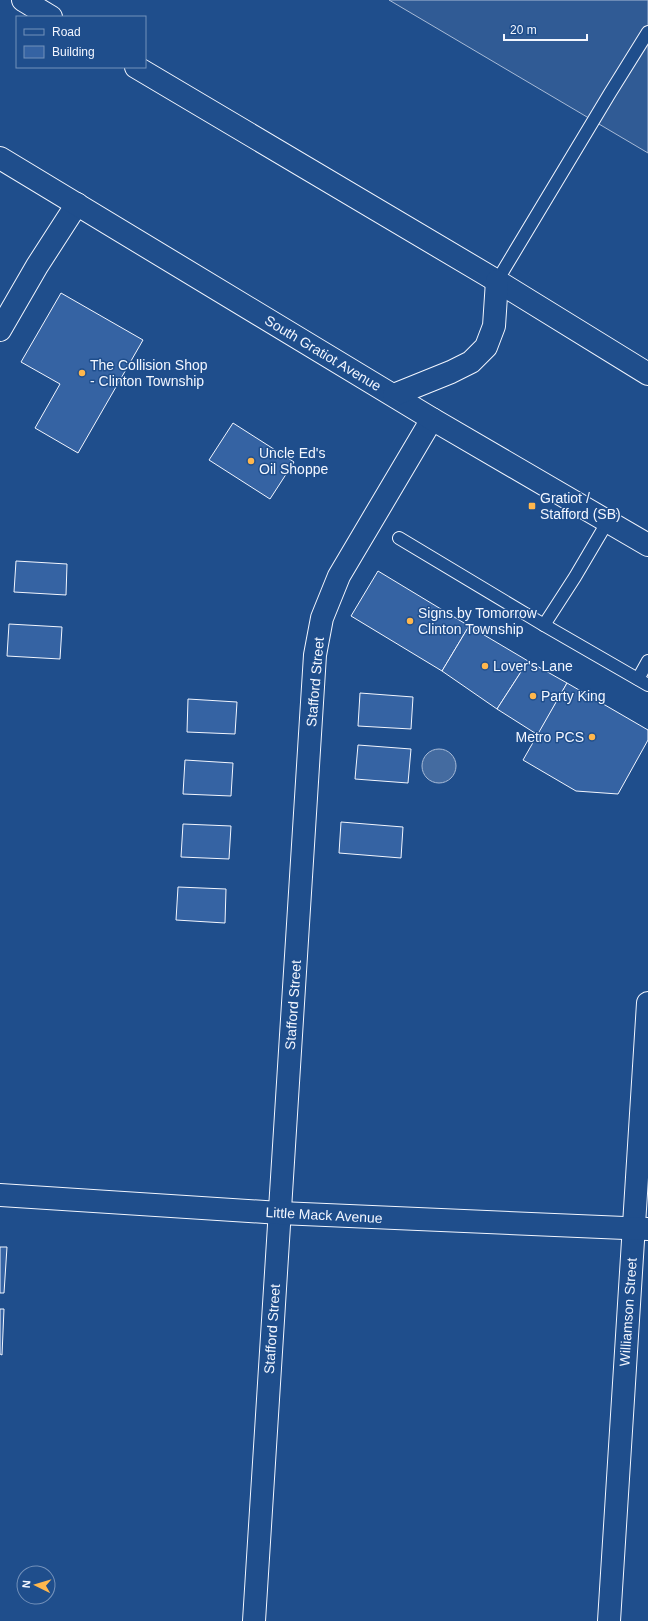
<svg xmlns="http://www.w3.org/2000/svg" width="648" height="1621" font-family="Helvetica,sans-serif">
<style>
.built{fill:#305b95;stroke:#a8bbd7}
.water{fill:#446ba0;stroke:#a8bbd7}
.building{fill:#3563a3;stroke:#f2f6ff}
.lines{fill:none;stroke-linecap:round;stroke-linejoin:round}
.service-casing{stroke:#f2f6ff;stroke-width:14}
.minor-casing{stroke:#f2f6ff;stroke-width:24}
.tertiary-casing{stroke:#f2f6ff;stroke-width:24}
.primary-casing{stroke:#f2f6ff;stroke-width:24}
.service{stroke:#1f4e8c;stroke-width:12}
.minor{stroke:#1f4e8c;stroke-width:22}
.tertiary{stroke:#1f4e8c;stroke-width:22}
.primary{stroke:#1f4e8c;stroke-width:22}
.poi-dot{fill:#ffb74d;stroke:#1f4e8c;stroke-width:1.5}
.labels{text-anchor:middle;stroke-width:3;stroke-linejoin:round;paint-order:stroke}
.street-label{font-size:14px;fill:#f2f6ff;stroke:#1f4e8c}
.poi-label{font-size:14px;fill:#f2f6ff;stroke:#1f4e8c;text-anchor:start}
</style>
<rect width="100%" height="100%" fill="#1f4e8c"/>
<polygon class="built" points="389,0 648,0 648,153"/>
<circle class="water" cx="439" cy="766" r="17"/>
<g class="building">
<polygon points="61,293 143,340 78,453 35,428 60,384 21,362"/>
<polygon points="233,423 294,462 270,499 209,460"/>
<polygon points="16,561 67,564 66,595 14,592"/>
<polygon points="378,571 469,626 442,671 351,616"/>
<polygon points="9,624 62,627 60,659 7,656"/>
<polygon points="469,626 528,661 497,709 442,671"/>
<polygon points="528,661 567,683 538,735 497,709"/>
<polygon points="567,683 648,730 648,740 618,794 576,791 523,760"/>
<polygon points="360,693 413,697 411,729 358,726"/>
<polygon points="188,699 237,702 235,734 187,732"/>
<polygon points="358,745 411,749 408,783 355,779"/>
<polygon points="185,760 233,763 231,796 183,794"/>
<polygon points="341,822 403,827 401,858 339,853"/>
<polygon points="183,824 231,826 229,859 181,857"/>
<polygon points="178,887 226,889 225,923 176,920"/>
<polygon points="0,1247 7,1247 4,1293 0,1293"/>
<polygon points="0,1309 4,1309 2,1355 0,1354"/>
</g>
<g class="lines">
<defs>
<g id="service">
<polyline points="497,281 610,93 648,32"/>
<polyline points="399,538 544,625 648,685"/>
<polyline points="544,625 575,577 608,521"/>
<polyline points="638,679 648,661"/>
</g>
<g id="minor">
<polyline points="0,330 37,266 77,204"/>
<polyline points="254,1621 315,655 322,618 339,576 432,419"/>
<polyline points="609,1621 648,1003"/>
</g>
<polyline id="tertiary" points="0,1195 280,1213 648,1229"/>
<g id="primary">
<polyline points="23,0 51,17"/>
<polyline points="136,67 497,281 648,374"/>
<polyline points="0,158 432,419 648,545"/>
<polyline points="394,395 451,372 471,362 486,347 494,326 497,281"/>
</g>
</defs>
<use href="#service" class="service-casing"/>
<use href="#minor" class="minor-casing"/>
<use href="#tertiary" class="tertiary-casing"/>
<use href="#primary" class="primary-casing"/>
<use href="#service" class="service"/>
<use href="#minor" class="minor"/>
<use href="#tertiary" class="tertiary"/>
<use href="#primary" class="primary"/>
</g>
<g class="poi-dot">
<circle cx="82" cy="373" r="4"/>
<circle cx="251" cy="461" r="4"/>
<rect x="528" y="502" width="8" height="8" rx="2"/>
<circle cx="410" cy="621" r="4"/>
<circle cx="485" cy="666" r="4"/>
<circle cx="533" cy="696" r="4"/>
<circle cx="592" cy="737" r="4"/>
</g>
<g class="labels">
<g class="street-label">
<text transform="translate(323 353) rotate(31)" y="5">South Gratiot Avenue</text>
<text transform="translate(315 682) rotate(-85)" y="5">Stafford Street</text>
<text transform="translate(293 1005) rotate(-86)" y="5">Stafford Street</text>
<text transform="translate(324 1215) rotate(3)" y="5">Little Mack Avenue</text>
<text transform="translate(628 1312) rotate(-86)" y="5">Williamson Street</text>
<text transform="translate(272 1329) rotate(-86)" y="5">Stafford Street</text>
</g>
<g class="poi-label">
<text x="90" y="370">The Collision Shop<tspan x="90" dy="16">- Clinton Township</tspan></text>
<text x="259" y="458">Uncle Ed's<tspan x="259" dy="16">Oil Shoppe</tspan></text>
<text x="540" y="503">Gratiot /<tspan x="540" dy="16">Stafford (SB)</tspan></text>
<text x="418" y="618">Signs by Tomorrow<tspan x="418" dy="16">Clinton Township</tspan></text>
<text x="493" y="671">Lover's Lane</text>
<text x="541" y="701">Party King</text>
<text x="584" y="742" text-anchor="end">Metro PCS</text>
</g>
</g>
<rect x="16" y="16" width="130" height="52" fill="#1f4e8c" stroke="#7391ba"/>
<rect x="24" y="29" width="20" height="6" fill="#1f4e8c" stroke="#7391ba"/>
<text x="52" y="36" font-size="12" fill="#f2f6ff">Road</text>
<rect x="24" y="46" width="20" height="12" fill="#3563a3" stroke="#7391ba"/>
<text x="52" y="56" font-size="12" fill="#f2f6ff">Building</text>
<g transform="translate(36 1585) rotate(275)"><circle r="19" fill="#1f4e8c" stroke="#7391ba"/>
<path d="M0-3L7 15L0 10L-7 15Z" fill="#ffb74d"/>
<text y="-6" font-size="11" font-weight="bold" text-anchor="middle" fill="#f2f6ff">N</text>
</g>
<path d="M504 34v6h83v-6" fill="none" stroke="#f2f6ff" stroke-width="2"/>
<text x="510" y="34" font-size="12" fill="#f2f6ff" stroke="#1f4e8c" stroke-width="3" paint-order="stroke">20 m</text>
</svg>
